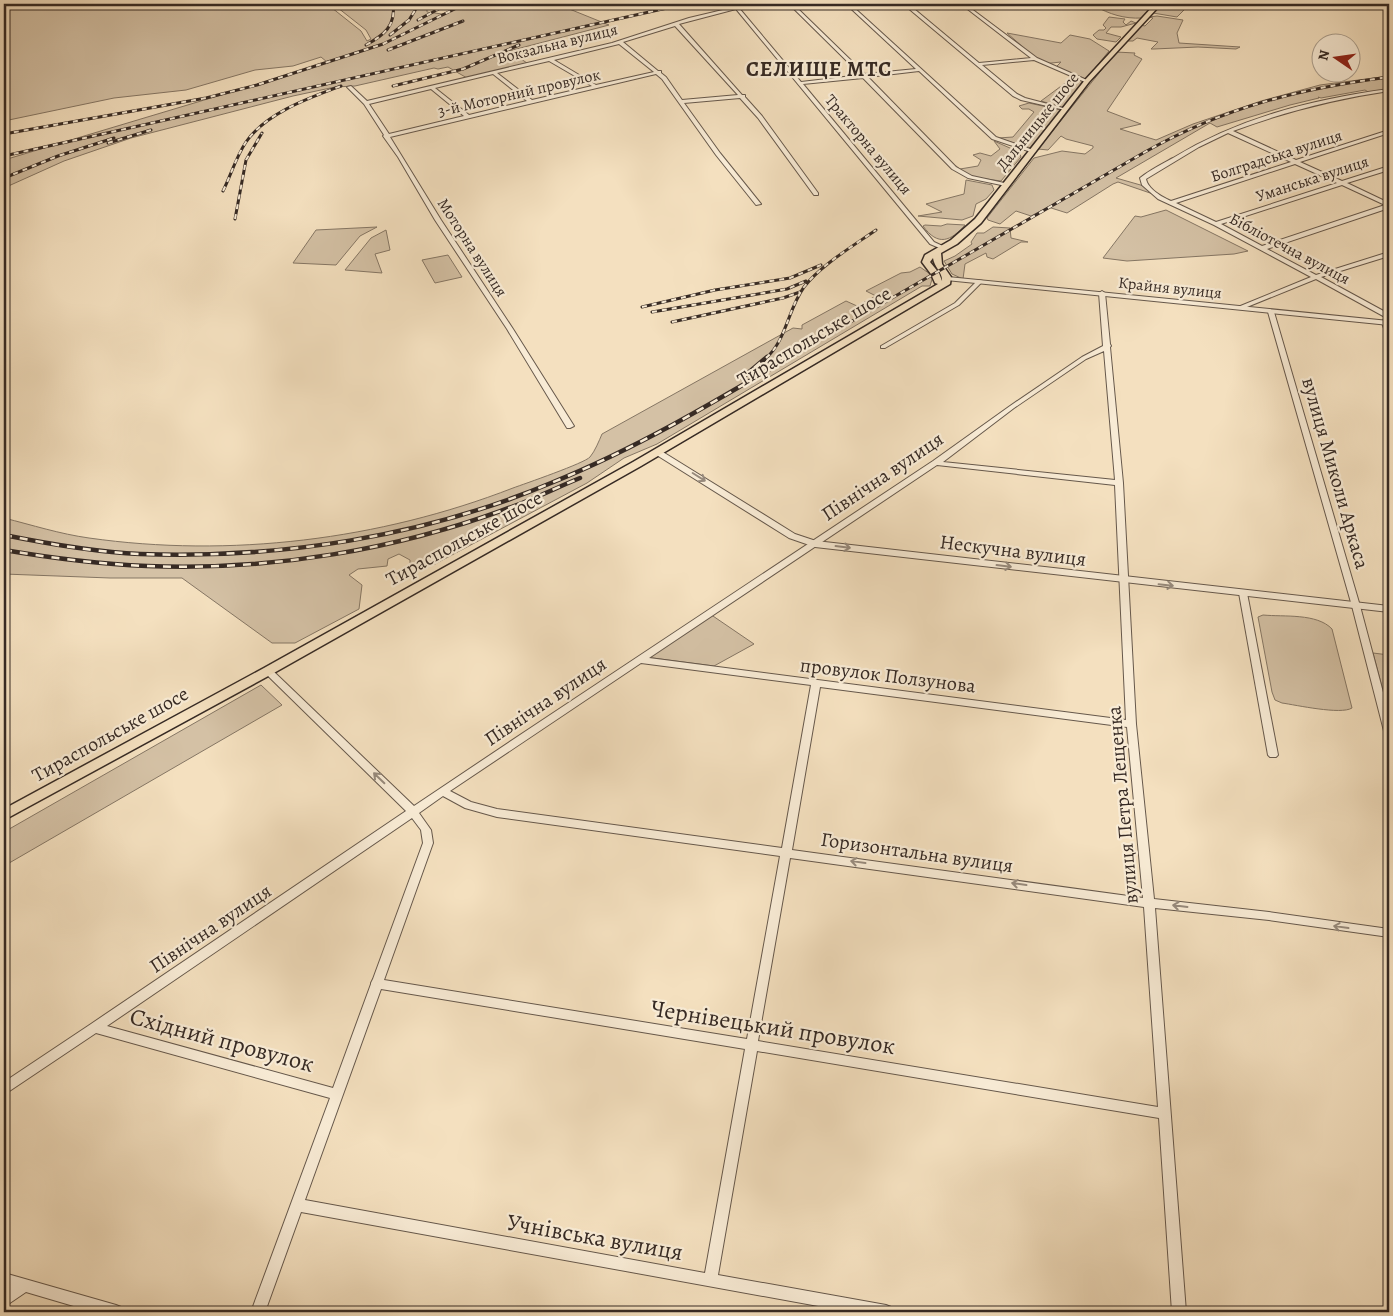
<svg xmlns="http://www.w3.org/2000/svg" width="1393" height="1316" font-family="Alegreya,serif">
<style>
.green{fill:#d4c1a5;stroke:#857664}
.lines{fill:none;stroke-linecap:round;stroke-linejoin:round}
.minor-casing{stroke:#66584b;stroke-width:2}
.tertiary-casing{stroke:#66584b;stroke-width:2}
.primary-casing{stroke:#362a24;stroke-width:3}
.minor{fill:#f8ebd5;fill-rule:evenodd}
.tertiary{fill:#f8ebd5;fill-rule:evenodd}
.primary{fill:#f4e0bf;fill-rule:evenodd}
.rail-far1-casing{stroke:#362a24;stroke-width:3}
.rail-casing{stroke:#362a24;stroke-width:4.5}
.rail-far1{stroke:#f8ebd5;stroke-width:2;stroke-dasharray:5;stroke-linecap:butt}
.rail{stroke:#f8ebd5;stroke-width:2.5;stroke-dasharray:8;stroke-linecap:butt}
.oneway{stroke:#978a7c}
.labels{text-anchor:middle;stroke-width:4.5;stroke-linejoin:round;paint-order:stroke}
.far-street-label{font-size:16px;fill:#362a24;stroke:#f8ebd5}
.street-label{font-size:20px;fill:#362a24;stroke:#f8ebd5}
.far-district-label{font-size:21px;font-weight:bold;letter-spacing:1px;fill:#362a24;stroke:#f8ebd5}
.near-street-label{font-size:24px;fill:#362a24;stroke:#f8ebd5}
</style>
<rect width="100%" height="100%" fill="#f4e0bf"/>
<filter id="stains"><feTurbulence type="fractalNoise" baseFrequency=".004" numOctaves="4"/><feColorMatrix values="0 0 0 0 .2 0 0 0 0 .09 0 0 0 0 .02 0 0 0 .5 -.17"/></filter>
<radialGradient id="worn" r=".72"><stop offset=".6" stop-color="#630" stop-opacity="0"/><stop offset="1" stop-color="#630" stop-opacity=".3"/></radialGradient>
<g class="green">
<polygon points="4,4 327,4 361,31 367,41 371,39 366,30 333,4 364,4 370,7 387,4 427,4 427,12 442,14 472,4 557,4 609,25 509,51 527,63 467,78 448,67 438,69 434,68 355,86 335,87 293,96 131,138 64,161 4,188 4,160 271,80 327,62 321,57 293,66 255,70 186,90 114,98 4,121"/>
<path d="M 1096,4 L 1120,4 L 1149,10 L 1142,18 C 1124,19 1109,14 1095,6 Z"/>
<polygon points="1162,4 1190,4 1177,17 1153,13"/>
<polygon points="1157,16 1183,20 1177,33 1179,43 1240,47 1236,49 1198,47 1154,49 1151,49 1158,42 1137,38 1133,41 1125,41 1140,25 1145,26 1153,18 1149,17"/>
<polygon points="1109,17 1125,19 1123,22 1126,25 1131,21 1136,23 1121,27 1111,27 1106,33 1121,37 1116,42 1097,39 1093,35 1099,30 1104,30 1106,28 1103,25"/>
<polygon points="1007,33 1061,43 1070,35 1090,39 1109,51 1086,79 1057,68 1056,67 1061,62 1042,64"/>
<polygon points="1116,52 1135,53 1134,55 1142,59 1107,111 1141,124 1120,129 1156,140 1193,124 1261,101 1320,85 1389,76 1389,90 1370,93 1365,90 1321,98 1318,97 1319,98 1290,105 1217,127 1210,123 1116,178 1144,186 1153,194 1118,182 1113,184 1067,213 1048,207 1031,216 1016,211 1000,224 988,220 987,218 1034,158 1062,151 1085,154 1093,148 1093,146 1066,139 1061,136 1048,150 1038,149"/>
<polygon points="1072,78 1083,81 1064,108 1041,101"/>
<polygon points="1029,103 1061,110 1031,148 998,138 1013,137 1034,112 1029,109 1022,109 1019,106"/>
<polygon points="994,141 1019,152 1021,157 1001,181 972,177 954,166 956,166 960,169 978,166 981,160 973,155 980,153 991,156 1000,149"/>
<polygon points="966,180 992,185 994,190 986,199 976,204 973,216 962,220 918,216 942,212 926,204 964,194"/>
<polygon points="1166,210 1248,251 1234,254 1127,261 1103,258 1135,216 1141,217"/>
<path d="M 947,224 L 965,225 C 951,241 938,247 923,226 L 925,225 L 941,226 Z"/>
<polygon points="377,227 360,236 336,265 293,263 316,230"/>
<polygon points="993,227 1010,228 1011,238 1028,242 1021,242 993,259 987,257 986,253 965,264 963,279 952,274 944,261 955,256 972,244 971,242 977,233 984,233"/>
<polygon points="386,230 390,250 375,254 382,273 345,270 371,238"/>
<polygon points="448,255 462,277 435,283 422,260"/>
<path d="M 920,267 L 933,276 L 930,286 L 922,286 L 657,444 L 624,458 L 587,483 L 435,564 L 410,563 L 410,560 L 399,554 L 388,559 L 387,566 L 358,569 L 349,575 L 362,585 L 359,609 L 295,643 L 272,643 L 182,578 L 110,578 L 4,574 L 4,518 C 32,525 60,534 89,538 C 230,558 379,540 513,488 C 524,484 585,463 590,457 C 595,451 599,441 602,434 L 793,328 L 802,329 L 802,325 L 846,301 L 857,306 L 876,296 L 866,291 L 901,273 L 910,272 Z"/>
<polygon points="710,614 754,644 714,666 645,657"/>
<path d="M 1263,615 C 1284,617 1317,613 1332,629 L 1352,708 C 1341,715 1296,705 1282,703 L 1275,700 L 1272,692 L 1258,617 Z"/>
<polygon points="1373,653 1389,655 1389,713"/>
<polygon points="261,685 282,705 4,866 4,832"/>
</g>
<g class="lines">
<defs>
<g id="minor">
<path d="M 748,4 L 754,4 L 739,8 L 801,82 L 861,75 L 789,4 L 793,4 L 865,74 L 916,69 L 846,4 L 850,4 L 996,137 L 1036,151 L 1031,152 L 992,139 L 919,71 L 868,77 L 956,167 L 972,176 L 1009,184 L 1006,186 L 968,178 L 952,169 L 863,78 L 803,84 L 934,242 L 947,248 L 944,250 L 930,244 L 736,9 L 679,24 L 742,95 L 745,95 L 745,97 L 762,116 L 818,193 L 818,195 L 814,195 L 758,118 L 740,98 L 684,103 L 720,153 L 761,204 L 756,205 L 716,155 L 662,79 L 656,74 L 390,137 L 441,220 L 513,329 L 574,426 L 570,428 L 567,428 L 507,329 L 435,220 L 398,157 L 383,136 L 384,135 L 364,104 L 347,87 L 351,86 L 367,101 L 612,43 L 689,18 ZM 675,26 L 738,95 L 682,100 L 666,77 L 661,73 L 661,71 L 658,71 L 623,42 ZM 619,44 L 654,72 L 596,85 L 554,60 ZM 549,61 L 592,86 L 532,100 L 497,73 ZM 493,74 L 527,101 L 469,115 L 435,88 ZM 431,89 L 464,116 L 389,134 L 369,104 Z"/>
<polygon points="916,4 921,4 913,8 979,63 1031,58 961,4 965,4 1037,58 1089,81 1085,82 1034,60 982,65 1017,94 1025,98 1067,109 1065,110 1021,100 1013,96 908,8"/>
<path d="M 1389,89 L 1389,91 C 1335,99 1284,112 1233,131 L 1296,160 L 1389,130 L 1389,133 L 1300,162 L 1342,181 L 1389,166 L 1389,170 L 1347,183 L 1389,203 L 1389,208 L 1267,249 L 1316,275 L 1389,252 L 1389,256 L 1321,277 L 1389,314 L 1389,336 L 1386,334 L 1382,323 L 1385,317 L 1316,279 L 1242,309 L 1238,309 L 1238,307 L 1311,277 L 1214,225 L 1158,199 L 1142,185 L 1140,178 C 1150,170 1162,164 1173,158 C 1239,118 1313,99 1389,89 ZM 1228,133 L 1291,162 L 1171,201 C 1162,197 1148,189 1146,179 L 1199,147 ZM 1295,164 L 1337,183 L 1216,222 L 1176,203 ZM 1342,185 L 1385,205 L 1262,246 L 1221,224 Z"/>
<polygon points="978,280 983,281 959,305 885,348 881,348 881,346 955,303"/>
<path d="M 1102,291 L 1105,293 L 1110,344 L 1111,346 L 1110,347 L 1123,483 L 1136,724 L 1154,899 L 1269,912 L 1389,929 L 1389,937 L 1269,920 L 1155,908 L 1186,1312 L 1172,1312 L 1159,1118 L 757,1051 L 718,1275 L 886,1305 L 891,1307 L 893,1312 L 851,1312 L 301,1212 L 265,1312 L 251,1312 L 330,1098 L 96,1033 L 8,1092 L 4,1093 L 4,1082 L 91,1024 L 406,811 L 265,673 L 264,671 L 265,669 L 271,669 L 414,806 L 529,729 L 933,461 L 1010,406 L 1082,357 L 1103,346 L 1099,293 ZM 1104,351 L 1115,480 L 943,462 L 1014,408 L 1086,359 ZM 937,465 L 1115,485 L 1126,720 L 649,658 ZM 641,663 L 811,685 L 782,848 L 497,809 L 471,802 L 450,791 ZM 820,687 L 1127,727 L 1143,898 L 792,850 ZM 443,796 L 465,808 L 497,817 L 780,856 L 747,1039 L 384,980 L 433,843 L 431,830 L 419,813 ZM 412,818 L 421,830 L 423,843 L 373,979 L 371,983 L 371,984 L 333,1088 L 107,1026 ZM 790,858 L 1144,907 L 1158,1107 L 758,1041 ZM 381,989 L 745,1049 L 705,1273 L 305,1200 Z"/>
<polygon points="1271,310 1274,312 1360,606 1389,715 1389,734 1386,733 1384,731 1352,606 1268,312"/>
<polygon points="1243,590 1247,593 1278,755 1276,757 1270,757 1268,755 1239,593"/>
<polygon points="4,1273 116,1305 121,1307 123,1312 94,1312 26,1292 4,1307 4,1292 10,1287 4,1285"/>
</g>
<g id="tertiary">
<polygon points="948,277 1389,321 1389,325 946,280 944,279"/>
<polygon points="658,449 795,534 816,541 1389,606 1389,612 815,547 789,538 655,454 654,452"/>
</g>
<path id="primary" d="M 1155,4 L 1161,4 L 1089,82 L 981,223 L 957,244 L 941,253 L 942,264 L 951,277 L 950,284 L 641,466 L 272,674 L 4,820 L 4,809 L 264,668 L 633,462 L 938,284 L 935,283 L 931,274 L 922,262 L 925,255 L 951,240 L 975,219 L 1085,80 ZM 933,258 C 934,267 943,273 942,281 L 939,273 L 930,262 Z"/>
</defs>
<use href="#minor" class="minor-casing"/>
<use href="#tertiary" class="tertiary-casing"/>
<use href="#primary" class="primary-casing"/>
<use href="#minor" class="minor"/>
<use href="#tertiary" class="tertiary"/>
<use href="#primary" class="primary"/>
<defs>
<g id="rail-far1">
<polyline points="418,20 448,4"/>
<polyline points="390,35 409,20 419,4"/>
<path d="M 366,45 C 384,35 396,26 393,4"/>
<polyline points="388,50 463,21"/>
<polyline points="393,86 463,69 519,45"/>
<polyline points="4,134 206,98 257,85 383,44 465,4"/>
<polyline points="108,143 151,130"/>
<polyline points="4,156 685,4"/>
<polyline points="4,178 58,156 114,138"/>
<path d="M 223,191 C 231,175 236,157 246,142 C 266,113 309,98 341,86"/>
<polyline points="235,219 246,160 262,133"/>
<polyline points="642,307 715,290 790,278 821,265"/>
<polyline points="652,312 787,289 806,281"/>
<polyline points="672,322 783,298 800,292"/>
<path d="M 766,358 C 786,341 788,309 804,287 C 821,265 853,246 876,230"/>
<path d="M 788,358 L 1145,152 C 1225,107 1298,89 1389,77"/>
</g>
<g id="rail">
<polyline points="742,378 767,357"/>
<path d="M 4,535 C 49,544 94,552 140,554 C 279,559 423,537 551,483 C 635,449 713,403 790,357"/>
<path d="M 4,550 C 51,558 99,564 147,566 C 270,571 398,550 514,506 C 536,498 558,487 580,478"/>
</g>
</defs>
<use href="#rail-far1" class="rail-far1-casing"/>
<use href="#rail" class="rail-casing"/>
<use href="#rail-far1" class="rail-far1"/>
<use href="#rail" class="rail"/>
</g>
<defs><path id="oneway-shaft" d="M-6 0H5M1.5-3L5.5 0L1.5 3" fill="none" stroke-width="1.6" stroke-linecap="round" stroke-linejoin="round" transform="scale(1.25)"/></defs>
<g class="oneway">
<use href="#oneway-shaft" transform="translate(699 477) rotate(32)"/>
<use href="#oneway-shaft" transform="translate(843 547) rotate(7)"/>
<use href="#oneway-shaft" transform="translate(1004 566) rotate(7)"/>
<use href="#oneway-shaft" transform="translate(1166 585) rotate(6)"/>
<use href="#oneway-shaft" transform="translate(379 778) rotate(-136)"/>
<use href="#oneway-shaft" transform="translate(858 862) rotate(-172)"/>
<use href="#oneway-shaft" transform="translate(1019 884) rotate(-172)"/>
<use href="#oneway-shaft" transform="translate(1180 906) rotate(-173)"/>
<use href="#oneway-shaft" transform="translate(1341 927) rotate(-172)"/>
</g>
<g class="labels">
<g class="far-street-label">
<text transform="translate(557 43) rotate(-14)" y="6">Вокзальна вулиця</text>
<text transform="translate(519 92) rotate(-13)" y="6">3-й Моторний провулок</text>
<text transform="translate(1037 121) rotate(-51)" y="6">Дальницьке шосе</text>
<text transform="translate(869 144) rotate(50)" y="6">Тракторна вулиця</text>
<text transform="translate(1276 155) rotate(-18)" y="6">Болградська вулиця</text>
<text transform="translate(1312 178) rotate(-18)" y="6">Уманська вулиця</text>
<text transform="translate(473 247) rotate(57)" y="6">Моторна вулиця</text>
<text transform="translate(1290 248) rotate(28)" y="6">Бібліотечна вулиця</text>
<text transform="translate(1170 287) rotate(6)" y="6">Крайня вулиця</text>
</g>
<g class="street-label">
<text transform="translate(814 336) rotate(-31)" y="7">Тираспольське шосе</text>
<text transform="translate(1336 473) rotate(74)" y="7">вулиця Миколи Аркаса</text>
<text transform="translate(882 476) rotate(-34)" y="7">Північна вулиця</text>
<text transform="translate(464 538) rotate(-29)" y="7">Тираспольське шосе</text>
<text transform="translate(1013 550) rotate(7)" y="7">Нескучна вулиця</text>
<text transform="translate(888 675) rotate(7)" y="7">провулок Ползунова</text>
<text transform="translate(545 701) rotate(-34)" y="7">Північна вулиця</text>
<text transform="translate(110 734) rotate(-29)" y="7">Тираспольське шосе</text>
<text transform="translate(1122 805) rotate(-95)" y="7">вулиця Петра Лещенка</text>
<text transform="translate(917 852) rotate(8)" y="7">Горизонтальна вулиця</text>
<text transform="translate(210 928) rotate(-34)" y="7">Північна вулиця</text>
</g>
<g class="far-district-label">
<text x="819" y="76">CЕЛИЩЕ МТС</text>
</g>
<g class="near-street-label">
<text transform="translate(773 1027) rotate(9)" y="8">Чернівецький провулок</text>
<text transform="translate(222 1040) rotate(15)" y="8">Східний провулок</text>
<text transform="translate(595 1237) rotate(10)" y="8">Учнівська вулиця</text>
</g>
</g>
<rect width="1393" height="1316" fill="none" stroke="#f4e0bf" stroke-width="20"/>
<rect x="5" y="5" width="1383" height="1306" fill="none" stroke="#362a24" stroke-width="2.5"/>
<rect x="10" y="10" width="1373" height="1296" fill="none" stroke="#362a24"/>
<g transform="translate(1336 58) rotate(283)"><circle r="24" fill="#f8ebd5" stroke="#aa9e8e"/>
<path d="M0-4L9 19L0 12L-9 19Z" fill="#8f2418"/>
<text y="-8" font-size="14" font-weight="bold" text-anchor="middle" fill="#362a24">N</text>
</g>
<rect width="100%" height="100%" filter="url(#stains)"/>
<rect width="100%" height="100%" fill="url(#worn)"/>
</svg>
